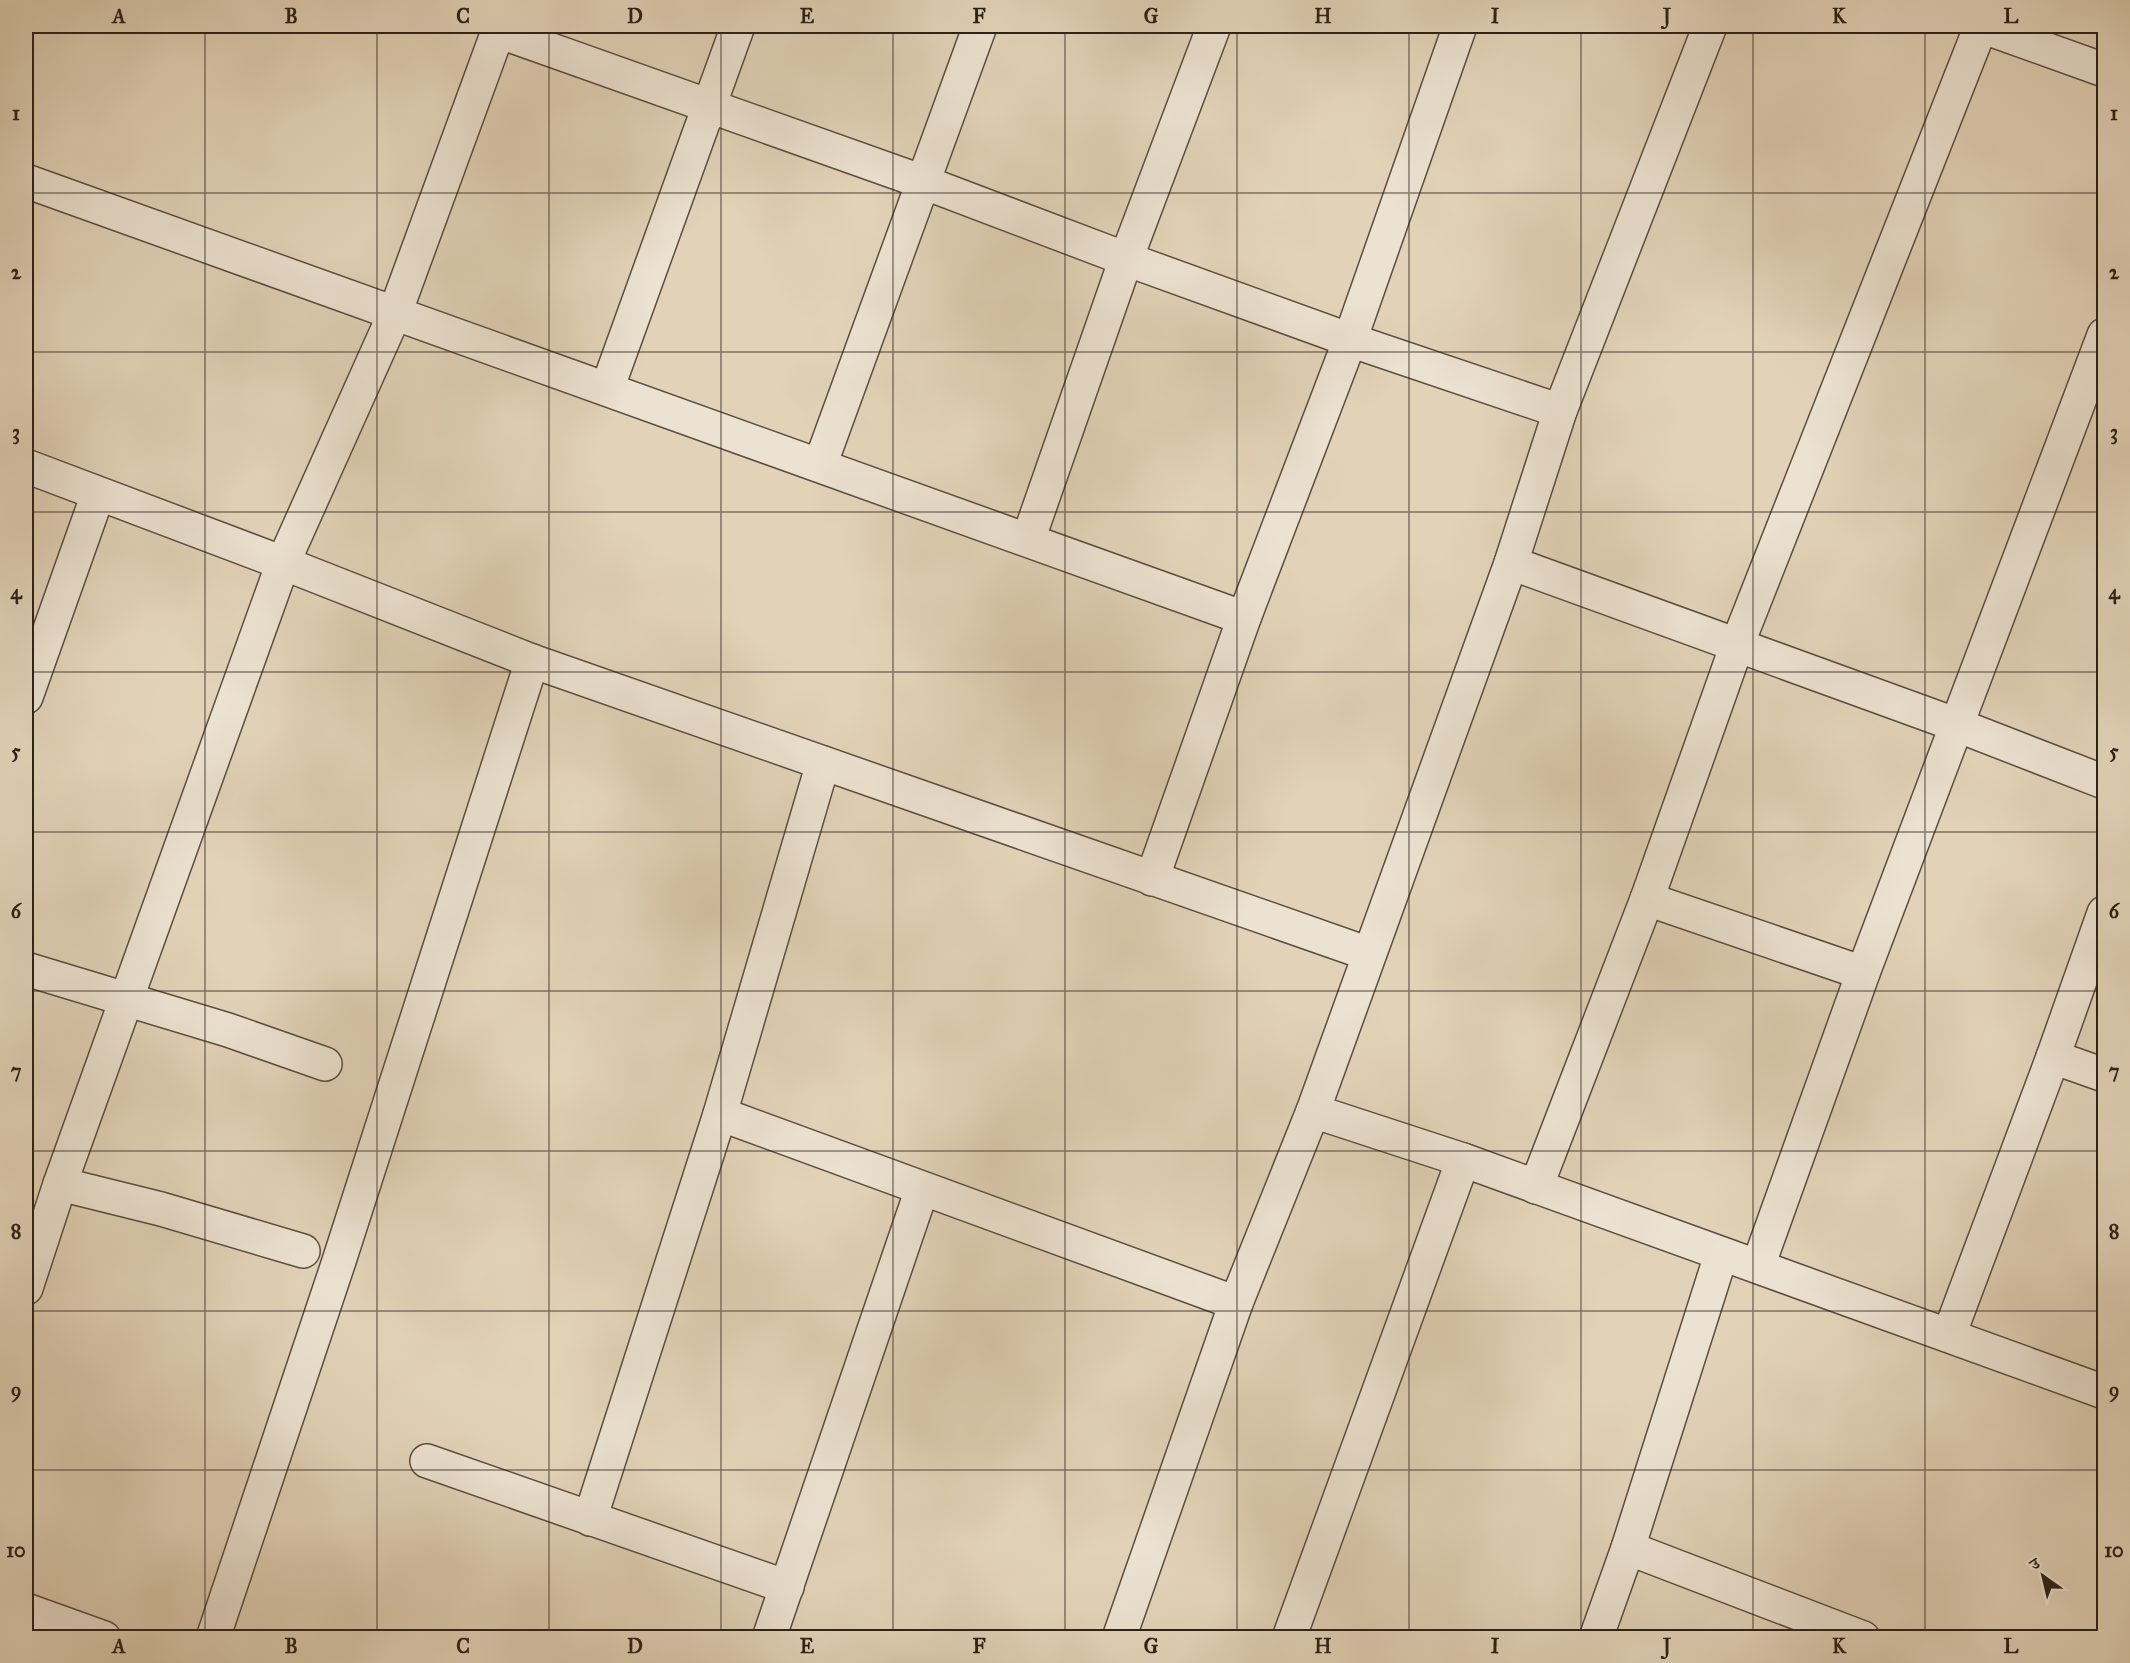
<svg xmlns="http://www.w3.org/2000/svg" width="2130" height="1663" font-family="'IM FELL Great Primer','Noto Serif Devanagari',serif">
<style>
.lines{fill:none;stroke-linecap:round;stroke-linejoin:round}
.minor-casing{stroke:#5a4d41;stroke-width:36}
.minor{stroke:#ece2d1;stroke-width:33}
.grid{fill:none;stroke:#2d2019;stroke-width:1.5;stroke-opacity:0.55}
.neatline{fill:none;stroke:#2d2019;stroke-width:2}
.grid-label{font-size:20px;text-anchor:middle;font-weight:bold;fill:#2d2019}
</style>
<rect width="100%" height="100%" fill="#e2d3b8"/>
<filter id="stains"><feTurbulence type="fractalNoise" baseFrequency=".00333" numOctaves="4"/><feColorMatrix values="0 0 0 0 .2 0 0 0 0 .09 0 0 0 0 .02 0 0 0 .5 -.17"/></filter>
<radialGradient id="worn" r=".72"><stop offset=".6" stop-color="#630" stop-opacity="0"/><stop offset="1" stop-color="#630" stop-opacity=".3"/></radialGradient>
<g class="lines">
<defs>
<g id="minor">
<polyline points="1981,26 2104,70"/>
<polyline points="498,31 923,182 1126,259 1350,340 1560,411"/>
<polyline points="26,181 1244,618"/>
<polyline points="607,389 738,26"/>
<polyline points="820,465 980,26"/>
<polyline points="26,466 283,563 532,661 1369,954"/>
<polyline points="1028,540 1126,259 1214,26"/>
<polyline points="1511,563 1957,725 2104,782"/>
<polyline points="26,697 98,494"/>
<polyline points="1152,879 1244,618 1350,340 1460,26"/>
<polyline points="1647,899 1863,973"/>
<polyline points="26,969 228,1030 325,1064"/>
<polyline points="2053,1057 2104,1075"/>
<polyline points="1313,1111 1463,1160 2104,1392"/>
<polyline points="720,1114 1236,1303"/>
<polyline points="60,1184 161,1209 303,1251"/>
<polyline points="1536,1187 1647,899 1737,645 1981,26"/>
<polyline points="1758,1266 1863,973 2104,335"/>
<polyline points="26,1288 60,1184 283,563 395,313 500,26"/>
<polyline points="1949,1335 2053,1057 2104,913"/>
<polyline points="427,1461 787,1587"/>
<polyline points="590,1519 720,1114 823,763"/>
<polyline points="1628,1548 1863,1638"/>
<polyline points="26,1610 104,1638"/>
<polyline points="213,1638 339,1261 532,661"/>
<polyline points="769,1638 922,1189"/>
<polyline points="1119,1638 1236,1303 1313,1111 1511,563 1560,411 1710,26"/>
<polyline points="1289,1638 1463,1160"/>
<polyline points="1596,1638 1628,1548 1721,1255"/>
</g>
</defs>
<use href="#minor" class="minor-casing"/>
<use href="#minor" class="minor"/>
</g>
<path class="grid" d="M 205,26 L 205,1638M 377,26 L 377,1638M 549,26 L 549,1638M 721,26 L 721,1638M 893,26 L 893,1638M 1065,26 L 1065,1638M 1237,26 L 1237,1638M 1409,26 L 1409,1638M 1581,26 L 1581,1638M 1753,26 L 1753,1638M 1925,26 L 1925,1638M 26,193 L 2104,193M 26,352 L 2104,352M 26,512 L 2104,512M 26,672 L 2104,672M 26,832 L 2104,832M 26,991 L 2104,991M 26,1151 L 2104,1151M 26,1311 L 2104,1311M 26,1470 L 2104,1470"/>
<rect width="2130" height="1663" fill="none" stroke="#e2d3b8" stroke-width="66"/>
<g transform="translate(2043 1576) rotate(326)" stroke="#ece2d1" stroke-width="4.5" paint-order="stroke">
<path d="M0-4.5L10 22L0 15L-10 22Z" fill="#2d2019"/>
<text y="-9" font-size="16" font-weight="bold" text-anchor="middle" fill="#2d2019">उ</text>
</g>
<rect x="33" y="33" width="2064" height="1597" class="neatline"/>
<g class="grid-label">
<text x="119" y="23">A</text>
<text x="291" y="23">B</text>
<text x="463" y="23">C</text>
<text x="635" y="23">D</text>
<text x="807" y="23">E</text>
<text x="979" y="23">F</text>
<text x="1151" y="23">G</text>
<text x="1323" y="23">H</text>
<text x="1495" y="23">I</text>
<text x="1667" y="23">J</text>
<text x="1839" y="23">K</text>
<text x="2011" y="23">L</text>
<text x="16" y="120">1</text>
<text x="2114" y="120">1</text>
<text x="16" y="279">2</text>
<text x="2114" y="279">2</text>
<text x="16" y="439">3</text>
<text x="2114" y="439">3</text>
<text x="16" y="599">4</text>
<text x="2114" y="599">4</text>
<text x="16" y="758">5</text>
<text x="2114" y="758">5</text>
<text x="16" y="918">6</text>
<text x="2114" y="918">6</text>
<text x="16" y="1078">7</text>
<text x="2114" y="1078">7</text>
<text x="16" y="1238">8</text>
<text x="2114" y="1238">8</text>
<text x="16" y="1397">9</text>
<text x="2114" y="1397">9</text>
<text x="16" y="1557">10</text>
<text x="2114" y="1557">10</text>
<text x="119" y="1653">A</text>
<text x="291" y="1653">B</text>
<text x="463" y="1653">C</text>
<text x="635" y="1653">D</text>
<text x="807" y="1653">E</text>
<text x="979" y="1653">F</text>
<text x="1151" y="1653">G</text>
<text x="1323" y="1653">H</text>
<text x="1495" y="1653">I</text>
<text x="1667" y="1653">J</text>
<text x="1839" y="1653">K</text>
<text x="2011" y="1653">L</text>
</g>
<rect width="100%" height="100%" filter="url(#stains)"/>
<rect width="100%" height="100%" fill="url(#worn)"/>
</svg>
